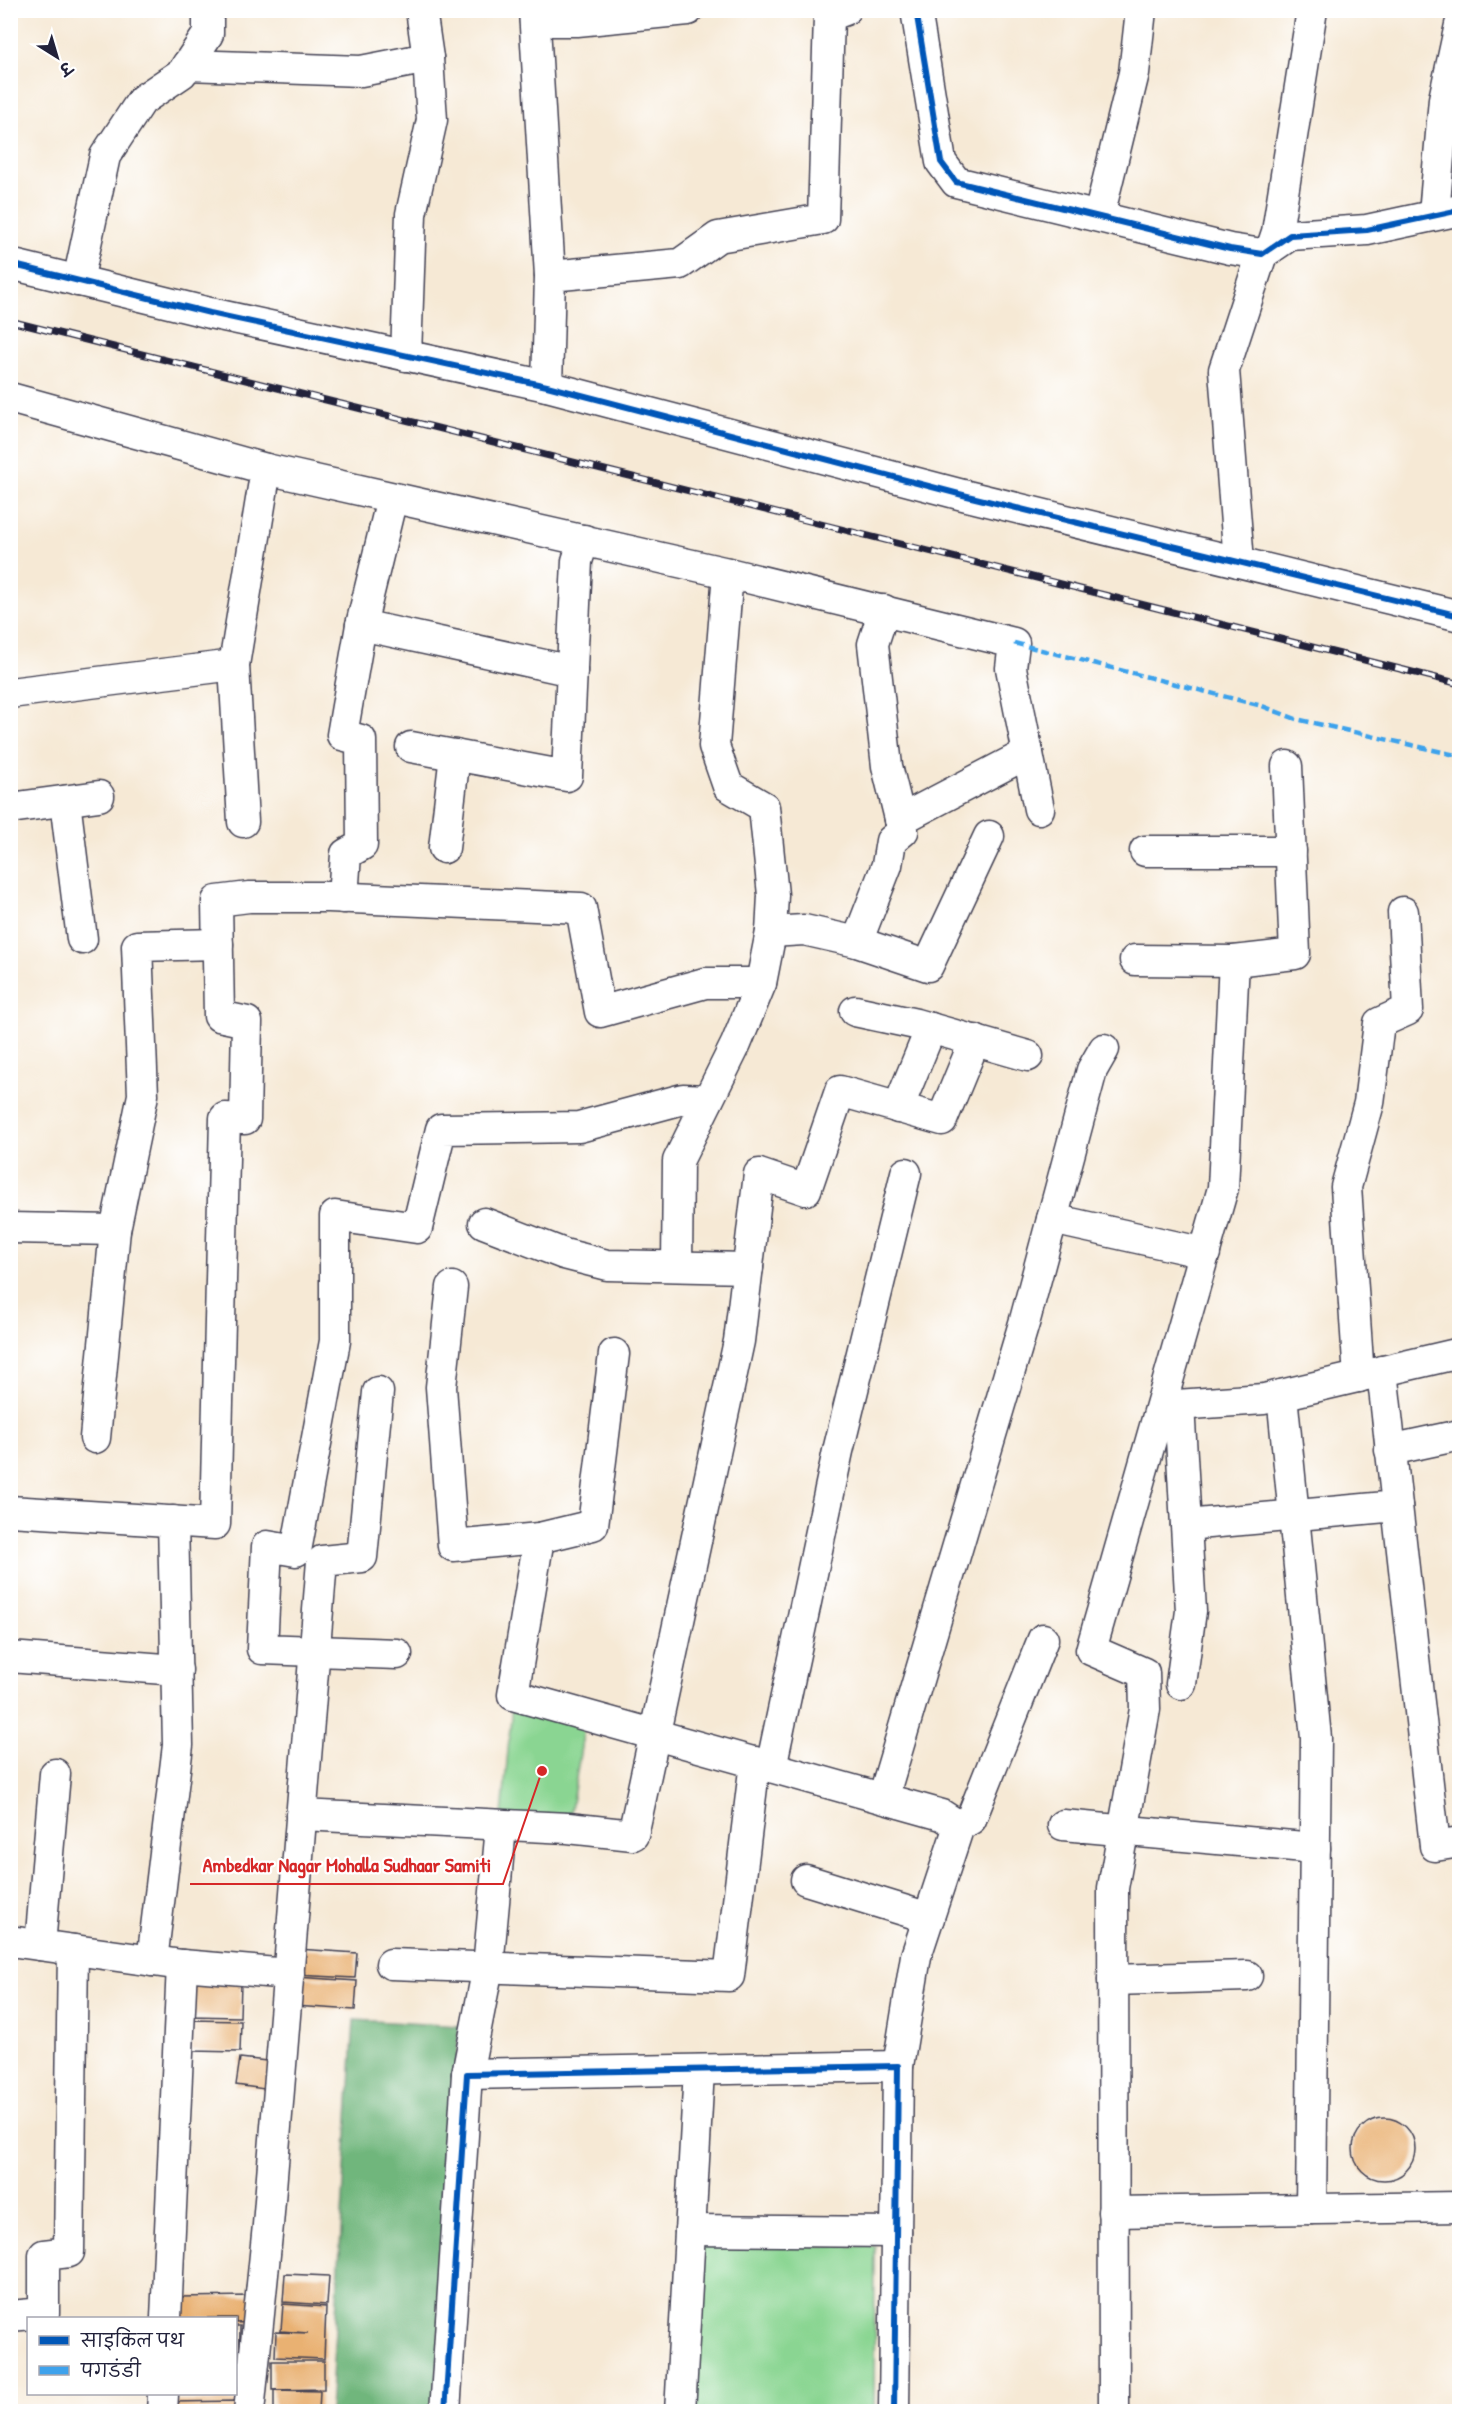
<svg xmlns="http://www.w3.org/2000/svg" width="1470" height="2422" font-family="'Patrick Hand','Playpen Sans Deva',sans-serif">
<style>
.green{fill:#8ad592;stroke:#567c66;stroke-width:1.5}
.forest{fill:#6fb67c;stroke:#486c5c;stroke-width:1.5}
.building{fill:#e9b172}
.lines{fill:none;stroke-linecap:round;stroke-linejoin:round}
.minor-casing{stroke:#424052;stroke-width:33}
.minor{stroke:#fff;stroke-width:30}
.rail-casing{stroke:#22223b;stroke-width:7}
.rail{stroke:#fff;stroke-width:4.5;stroke-dasharray:14;stroke-linecap:butt}
.quiet{stroke:#3ea2ec;stroke-width:4.5;stroke-dasharray:9 4.5;stroke-linecap:butt}
.cycleway-casing{stroke:#fff;stroke-width:10}
.cycleway{stroke:#0057b8;stroke-width:6}
.leader{fill:none;stroke:#d62828;stroke-width:2}
.callout-dot{fill:#d62828;stroke:#fff;stroke-width:2}
.callout-label{font-size:20px;text-anchor:middle;font-weight:bold;fill:#d62828;stroke:#fff;stroke-width:4.5;stroke-linejoin:round;paint-order:stroke}
</style>
<rect width="100%" height="100%" fill="#fff"/>
<filter id="ink" filterUnits="userSpaceOnUse"><feTurbulence type="fractalNoise" baseFrequency=".0167" numOctaves="2"/><feDisplacementMap in="SourceGraphic" scale="12" xChannelSelector="R" yChannelSelector="G"/><feConvolveMatrix kernelMatrix="1 2 1 2 8 2 1 2 1" color-interpolation-filters="sRGB"/></filter>
<filter id="wash" filterUnits="userSpaceOnUse"><feTurbulence type="fractalNoise" baseFrequency=".008" numOctaves="4" result="noise"/><feDisplacementMap in="SourceGraphic" scale="24" xChannelSelector="R" yChannelSelector="G"/><feGaussianBlur stdDeviation="1.35" result="paint"/><feColorMatrix in="noise" values="0 0 0 0 0 0 0 0 0 0 0 0 0 0 0 0 0 1.4 0 .05"/><feComposite in="paint" operator="in"/></filter>
<g filter="url(#wash)">
<rect width="100%" height="100%" fill="#f6e9d5"/>
<g class="green">
<polygon points="513,1695 586,1716 568,1828 501,1827"/>
<polygon points="697,2245 875,2246 874,2411 695,2412"/>
</g>
<polygon class="forest" points="354,2020 459,2026 435,2411 330,2412"/>
<g id="blocks">
<g class="building">
<polygon points="298,1949 357,1953 355,1978 296,1975"/>
<polygon points="296,1977 357,1981 355,2010 294,2006"/>
<polygon points="188,1981 241,1983 240,2017 187,2016"/>
<polygon points="192,2020 241,2021 240,2052 191,2051"/>
<polygon points="240,2058 275,2062 271,2090 236,2085"/>
<circle cx="1384" cy="2149" r="31"/>
<polygon points="285,2274 329,2276 327,2305 283,2302"/>
<polygon points="252,2296 252,2322 236,2323 236,2318 177,2318 177,2297"/>
<polygon points="283,2304 326,2307 324,2359 275,2357 276,2332 308,2333 281,2331"/>
<polygon points="236,2326 240,2326 239,2386 236,2386"/>
<polygon points="272,2361 324,2361 324,2389 272,2390"/>
<polygon points="274,2390 320,2391 319,2412 274,2412"/>
<polygon points="237,2401 238,2412 171,2412 171,2402"/>
</g>
</g>
</g>
<g filter="url(#ink)">
<use href="#blocks" fill-opacity="0" stroke="#424052" stroke-width="1.5"/>
<g class="lines">
<defs>
<g id="minor">
<polyline points="421,10 428,58"/>
<polyline points="534,10 550,276"/>
<polyline points="916,10 941,162 956,182 1230,249 1262,254 1290,235 1367,230 1460,210"/>
<polyline points="535,21 577,21 688,10"/>
<polyline points="187,65 361,71 428,58 432,120 411,214 406,356"/>
<polyline points="1434,214 1444,99 1460,25"/>
<polyline points="1099,216 1134,73 1141,10"/>
<polyline points="1272,247 1277,232 1312,10"/>
<polyline points="10,264 210,313 547,386 959,494 1460,616"/>
<polyline points="78,281 105,156 142,100 182,73 208,34 208,10"/>
<polyline points="547,386 550,276 680,264 718,237 823,219 829,16 845,10"/>
<polyline points="10,398 266,469 728,573 1014,643 1011,668 1039,809"/>
<polyline points="1239,562 1224,370 1262,254"/>
<polyline points="361,625 572,671"/>
<polyline points="10,693 234,665"/>
<polyline points="411,747 567,776 577,561 584,540"/>
<polyline points="65,801 82,939"/>
<polyline points="10,808 99,796"/>
<polyline points="900,820 1028,753"/>
<polyline points="243,822 234,665 266,469"/>
<polyline points="444,848 455,755"/>
<polyline points="1145,851 1291,851"/>
<polyline points="343,898 346,854 362,845 361,740 342,735 361,625 392,498"/>
<polyline points="771,932 804,930 857,942 928,966 989,836"/>
<polyline points="857,942 887,865 891,841 903,831 887,766 873,644 884,610"/>
<polyline points="1135,960 1234,961 1295,954 1287,766"/>
<polyline points="855,1011 916,1024 1028,1056"/>
<polyline points="898,1108 931,1028"/>
<polyline points="1052,1219 1205,1253"/>
<polyline points="484,1223 564,1254 607,1265 748,1268"/>
<polyline points="10,1228 115,1230"/>
<polyline points="677,1265 678,1161 736,1044 761,983 771,932 773,895 764,807 728,786 714,746 728,573"/>
<polyline points="452,1287 441,1387 453,1546 539,1538 593,1525 614,1354"/>
<polyline points="1382,1371 1435,1846 1460,1842"/>
<polyline points="1359,1377 1346,1187 1369,1103 1379,1023 1408,1010 1403,912"/>
<polyline points="1282,1395 1316,1738 1311,2209"/>
<polyline points="1179,1405 1191,1611 1181,1684"/>
<polyline points="1162,1406 1264,1399 1460,1353"/>
<polyline points="95,1438 115,1230 143,1095 137,946 218,944"/>
<polyline points="1390,1450 1460,1435"/>
<polyline points="10,1511 215,1524 225,1118 245,1119 247,1022 219,1016 217,901 249,897 329,897 581,908 600,1012 705,983 761,983"/>
<polyline points="1186,1525 1397,1506"/>
<polyline points="539,1538 513,1695 942,1815 959,1826"/>
<polyline points="397,1654 262,1649 267,1546 296,1551 335,1341 335,1216 417,1228 441,1129 579,1127 683,1099 708,1100"/>
<polyline points="10,1657 177,1670"/>
<polyline points="771,1767 838,1451 906,1173"/>
<polyline points="883,1798 1025,1320 1092,1070 1104,1049"/>
<polyline points="301,1815 568,1828 633,1835 739,1341 759,1174 806,1190 840,1091 942,1120 975,1040"/>
<polyline points="1063,1825 1315,1848"/>
<polyline points="806,1880 929,1918"/>
<polyline points="10,1941 182,1965 289,1974"/>
<polyline points="40,1945 55,1774"/>
<polyline points="152,1961 178,1745 173,1521"/>
<polyline points="391,1964 729,1976 755,1762"/>
<polyline points="1113,1980 1247,1976"/>
<polyline points="467,2074 898,2066"/>
<polyline points="1113,2212 1460,2207"/>
<polyline points="690,2230 896,2232"/>
<polyline points="10,2316 44,2313 44,2255 69,2252 73,1950"/>
<polyline points="166,2318 182,1965"/>
<polyline points="162,2412 163,2394"/>
<polyline points="249,2412 268,2225 322,1561 362,1557 378,1392"/>
<polyline points="445,2412 467,2074 488,1967 501,1827"/>
<polyline points="680,2412 699,2070"/>
<polyline points="894,2412 898,2066 916,1956 959,1826 971,1819 1043,1639"/>
<polyline points="1114,2412 1113,1888 1145,1709 1144,1673 1091,1650 1223,1188 1234,961"/>
</g>
</defs>
<use href="#minor" class="minor-casing"/>
<use href="#minor" class="minor"/>
<defs>
<polyline id="rail" points="10,321 1460,684"/>
</defs>
<use href="#rail" class="rail-casing"/>
<use href="#rail" class="rail"/>
<polyline class="quiet" points="1014,643 1262,706 1296,719 1460,756"/>
<defs>
<g id="cycleway">
<polyline points="916,10 941,162 956,182 1230,249 1262,254 1290,235 1367,230 1460,210"/>
<polyline points="10,264 210,313 547,386 959,494 1460,616"/>
<polyline points="445,2412 467,2074 898,2066 894,2412"/>
</g>
</defs>
<use href="#cycleway" class="cycleway-casing"/>
<use href="#cycleway" class="cycleway"/>
</g>
</g>
<path class="leader" d="M542 1771L503 1884H190"/>
<circle class="callout-dot" cx="542" cy="1771" r="6"/>
<g class="callout-label">
<text x="347" y="1872">Ambedkar Nagar Mohalla Sudhaar Samiti</text>
</g>
<rect width="1470" height="2422" fill="none" stroke="#fff" stroke-width="36"/>
<rect x="27" y="2317" width="210" height="78" fill="#ffffff" stroke="#a7a7b1" stroke-width="1.5"/>
<rect x="39" y="2336" width="30" height="9" fill="#0057b8" stroke="#a7a7b1" stroke-width="1.5"/>
<text x="81" y="2347" font-size="18" fill="#22223b">साइकिल पथ</text>
<rect x="39" y="2366" width="30" height="9" fill="#3ea2ec" stroke="#a7a7b1" stroke-width="1.5"/>
<text x="81" y="2377" font-size="18" fill="#22223b">पगडंडी</text>
<g transform="translate(57 57) rotate(143)" stroke="#ffffff" stroke-width="4.5" paint-order="stroke">
<path d="M0-4.5L10 22L0 15L-10 22Z" fill="#22223b"/>
<text y="-9" font-size="16" font-weight="bold" text-anchor="middle" fill="#22223b">उ</text>
</g>
</svg>
